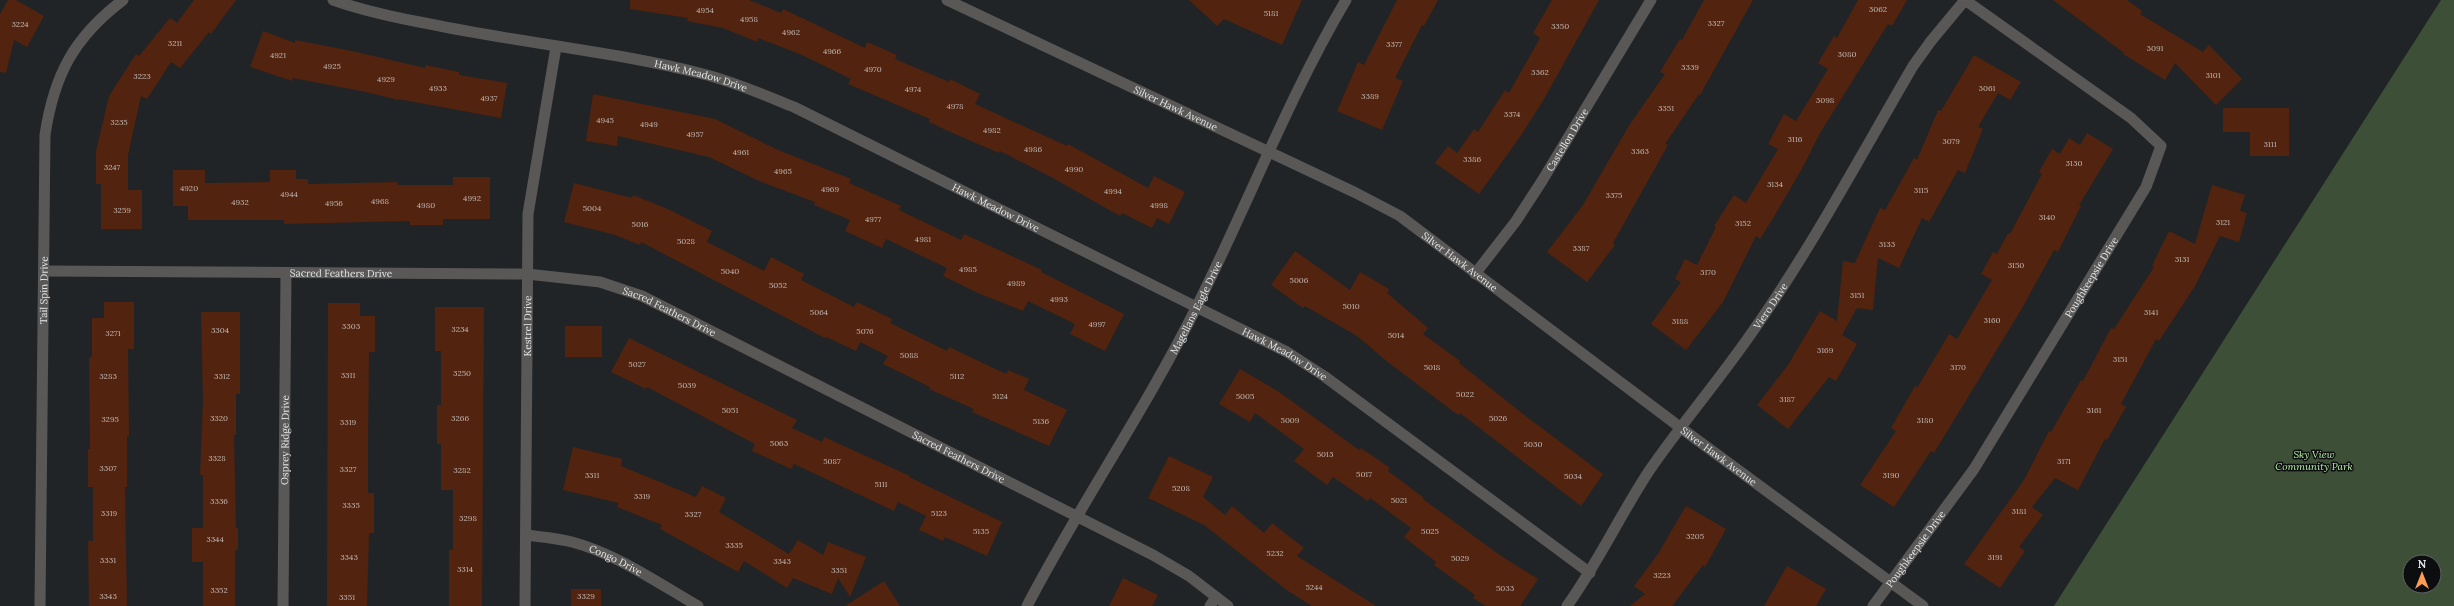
<svg xmlns="http://www.w3.org/2000/svg" width="2454" height="606" font-family="Lora,serif">
<style>
.green{fill:#3d5037;fill-rule:evenodd}
.building{fill:#52230e}
.lines{fill:none;stroke-linecap:round;stroke-linejoin:round}
.minor{stroke:#5a5856;stroke-width:11}
.labels{text-anchor:middle;stroke-width:3;stroke-linejoin:round;paint-order:stroke}
.number-label{font-size:8px;fill:#c0b6b2}
.street-label{font-size:10px;fill:#e4e7e9;stroke:#0b0d0e}
.park-label{font-size:10px;font-style:italic;fill:#b8eda7;stroke:#0b0d0e}
</style>
<rect width="100%" height="100%" fill="#202427"/>
<path class="green" d="M 2441,0 L 2454,0 L 2454,606 L 2054,606 ZM 2410,562 L 2434,562 L 2434,586 L 2410,586 Z"/>
<g class="building">
<polygon points="8,0 16,0 44,16 27,47 14,40 6,73 0,72 0,14"/>
<polygon points="194,0 236,0 211,34 209,32 180,68 171,62 147,99 141,96 128,155 128,190 142,190 142,229 101,229 101,184 96,184 96,151 109,96 136,54 139,56 170,18 177,23"/>
<polygon points="630,0 749,0 781,13 783,9 865,48 867,42 897,55 895,59 949,82 950,79 980,94 975,104 1067,146 1068,144 1148,188 1154,176 1185,192 1169,224 1157,218 1152,228 1122,213 1120,216 1051,177 1000,151 999,153 948,131 929,122 930,119 848,84 851,79 802,55 758,38 757,42 723,28 687,21 688,18 630,9"/>
<polygon points="1189,0 1302,0 1282,45 1224,19 1217,26"/>
<polygon points="1397,0 1438,0 1424,26 1422,25 1395,78 1403,81 1382,130 1337,111 1358,62 1364,65"/>
<polygon points="1552,0 1599,0 1544,99 1522,134 1479,194 1435,163 1448,146 1457,153 1474,129 1478,132 1505,90 1509,93 1540,38 1533,33"/>
<polygon points="1704,0 1753,0 1700,95 1699,94 1665,144 1668,145 1613,243 1615,245 1587,282 1547,252 1583,205 1630,124 1665,74 1660,72 1680,39 1682,40"/>
<polygon points="1858,0 1907,0 1892,26 1888,24 1820,133 1804,165 1772,220 1760,239 1756,236 1723,302 1686,350 1651,324 1681,282 1675,279 1685,259 1697,265 1716,227 1714,226 1734,195 1746,203 1778,149 1768,144 1784,114 1796,121 1828,69 1818,63 1834,36 1837,38"/>
<polygon points="2053,0 2127,0 2142,11 2140,14 2203,52 2209,45 2242,79 2216,105 2175,63 2165,80 2123,54 2124,53"/>
<polygon points="263,31 295,43 295,40 352,51 425,68 425,65 459,72 459,75 507,83 501,118 398,99 398,100 366,92 293,78 292,81 250,67"/>
<polygon points="1974,55 2021,82 2010,100 1998,93 1978,127 1983,129 1965,173 1958,170 1929,222 1922,218 1899,268 1878,258 1873,310 1857,308 1842,335 1857,344 1836,381 1829,377 1788,429 1757,405 1788,365 1820,311 1837,321 1843,261 1855,263 1880,208 1885,210 1914,158 1917,160 1938,110 1941,111"/>
<polygon points="593,94 715,119 778,150 851,179 849,183 901,206 899,210 961,240 964,234 1042,270 1041,272 1124,314 1105,351 1070,334 1075,324 1028,301 1023,311 978,293 943,276 947,268 886,239 882,248 845,231 850,220 814,205 815,202 759,181 709,157 618,136 617,146 586,141"/>
<polygon points="2223,108 2289,108 2289,156 2250,156 2250,132 2223,132"/>
<polygon points="2087,133 2113,149 2079,205 2081,206 2058,252 2054,250 2021,310 1934,453 1931,451 1894,507 1860,485 1896,431 1891,428 1915,386 1917,388 1949,334 1957,339 1992,280 1981,274 1993,252 1997,254 2008,233 2010,234 2042,174 2039,172 2052,149 2060,154 2069,138 2080,145"/>
<polygon points="173,170 205,170 205,183 270,182 270,170 296,170 296,179 308,179 308,184 397,182 397,185 453,185 453,177 490,177 490,219 443,219 443,225 410,225 410,221 284,224 284,220 188,220 188,206 173,206"/>
<polygon points="574,183 632,198 633,195 670,210 712,231 707,242 764,271 771,257 804,274 801,280 854,307 857,302 892,319 890,323 947,351 949,347 1006,374 1008,370 1029,379 1024,390 1067,410 1049,446 972,412 974,409 929,389 930,387 883,364 888,356 860,342 856,351 826,337 825,338 641,242 640,245 615,235 564,222"/>
<polygon points="2212,185 2245,195 2240,211 2247,213 2239,242 2220,236 2195,286 2159,341 2156,339 2121,404 2126,407 2107,440 2105,439 2078,490 2055,478 2032,507 2043,515 2019,547 2025,551 2000,588 1964,564 2024,480 2049,431 2051,432 2081,380 2083,381 2111,328 2114,329 2154,267 2152,266 2169,231 2195,244"/>
<polygon points="1295,251 1350,290 1360,272 1389,289 1387,293 1428,328 1423,334 1460,361 1459,363 1523,414 1603,474 1581,506 1460,413 1458,415 1389,363 1357,336 1305,306 1303,308 1271,285"/>
<polygon points="104,302 134,302 134,349 128,349 129,436 127,436 127,487 125,487 127,606 89,606 88,541 93,541 93,487 88,487 88,449 90,449 89,357 92,357 92,318 104,318"/>
<polygon points="328,303 360,303 360,316 375,316 375,352 369,352 368,442 368,493 374,493 374,533 369,533 367,606 327,606"/>
<polygon points="435,307 484,307 482,606 449,606 449,550 453,550 453,490 441,490 441,444 437,444 437,405 441,405 441,351 435,351"/>
<polygon points="201,312 240,312 240,394 236,394 236,435 234,435 236,528 238,528 238,550 235,550 235,606 203,606 203,562 192,562 192,528 203,528 203,475 200,475 203,401"/>
<rect x="565" y="326" width="37" height="31"/>
<polygon points="629,338 797,420 792,428 822,442 824,437 910,476 909,477 1002,522 987,556 945,537 943,541 919,530 926,516 898,502 894,511 794,464 791,469 752,451 755,444 647,387 646,389 611,372"/>
<polygon points="1240,369 1279,392 1359,450 1361,448 1390,468 1388,471 1424,498 1423,499 1501,556 1538,579 1520,606 1486,606 1473,598 1475,595 1434,565 1436,562 1404,537 1411,528 1370,498 1368,501 1333,477 1327,485 1294,461 1304,449 1255,413 1250,422 1219,404"/>
<polygon points="573,447 622,459 621,466 696,497 702,486 726,498 719,512 789,554 798,540 823,555 828,542 866,557 850,597 838,578 832,594 793,578 787,588 744,561 738,572 660,529 662,525 617,507 619,503 563,490"/>
<polygon points="1169,456 1213,477 1203,497 1225,515 1232,506 1264,533 1272,523 1304,548 1297,556 1376,606 1312,606 1288,591 1204,525 1148,498"/>
<polygon points="1686,506 1726,529 1705,567 1703,565 1672,606 1630,606 1645,594 1634,586 1658,554"/>
<polygon points="1787,566 1826,589 1816,606 1764,606"/>
<polygon points="1123,578 1158,595 1152,606 1109,606"/>
<polygon points="884,581 900,606 845,606"/>
<rect x="571" y="589" width="30" height="17"/>
</g>
<g class="lines">
<g class="minor">
<path id="s1" d="M 333,0 C 364,11 397,18 430,24 C 520,43 614,51 703,74 C 735,82 764,95 794,107 L 1287,352 L 1324,376 L 1590,573"/>
<path id="s2" d="M 947,0 L 1356,193 L 1400,216 L 1681,428 L 1923,606"/>
<path id="s3" d="M 44,271 L 527,274 L 600,282 L 642,296 L 1153,555 L 1189,576 L 1228,606"/>
<path id="s4" d="M 1475,274 L 1516,221 L 1542,181 L 1651,0"/>
<path id="s5" d="M 526,535 C 541,537 557,538 572,542 C 617,554 658,583 698,606"/>
<path id="s6" d="M 40,606 L 45,135 C 54,75 74,37 123,0"/>
<path id="s7" d="M 283,606 L 286,274"/>
<path id="s8" d="M 525,606 L 528,214 L 556,47"/>
<path id="s9" d="M 1027,606 C 1080,504 1146,409 1197,306 C 1248,204 1288,98 1346,0"/>
<polyline points="1210,606 1216,597"/>
<path id="s10" d="M 1567,606 C 1598,563 1620,515 1649,471 C 1682,423 1720,379 1753,331 C 1812,247 1861,155 1913,66 L 1931,41 L 1965,0"/>
<path id="s11" d="M 1873,606 L 1974,469 L 2146,187 L 2161,146 L 2131,118 L 1965,0"/>
</g>
</g>
<g class="labels">
<g class="number-label">
<text x="1878" y="12">3062</text>
<text x="705" y="13">4954</text>
<text x="1271" y="16">5181</text>
<text x="749" y="22">4958</text>
<text x="1716" y="26">3327</text>
<text x="20" y="27">3224</text>
<text x="1560" y="29">3350</text>
<text x="791" y="35">4962</text>
<text x="175" y="46">3211</text>
<text x="1394" y="47">3377</text>
<text x="2155" y="51">3091</text>
<text x="832" y="54">4966</text>
<text x="1847" y="57">3080</text>
<text x="278" y="58">4921</text>
<text x="332" y="69">4925</text>
<text x="1690" y="70">3339</text>
<text x="873" y="72">4970</text>
<text x="1540" y="75">3362</text>
<text x="2213" y="78">3101</text>
<text x="142" y="79">3223</text>
<text x="386" y="82">4929</text>
<text x="438" y="91">4933</text>
<text x="1987" y="91">3061</text>
<text x="913" y="92">4974</text>
<text x="1370" y="99">3389</text>
<text x="489" y="101">4937</text>
<text x="1825" y="103">3098</text>
<text x="955" y="109">4978</text>
<text x="1666" y="111">3351</text>
<text x="1512" y="117">3374</text>
<text x="605" y="123">4945</text>
<text x="119" y="125">3235</text>
<text x="649" y="127">4949</text>
<text x="992" y="133">4982</text>
<text x="695" y="137">4957</text>
<text x="1795" y="142">3116</text>
<text x="1951" y="144">3079</text>
<text x="2270" y="147">3111</text>
<text x="1033" y="152">4986</text>
<text x="1640" y="154">3363</text>
<text x="741" y="155">4961</text>
<text x="1472" y="162">3386</text>
<text x="2074" y="166">3130</text>
<text x="112" y="170">3247</text>
<text x="1074" y="172">4990</text>
<text x="783" y="174">4965</text>
<text x="1775" y="187">3134</text>
<text x="189" y="191">4920</text>
<text x="830" y="192">4969</text>
<text x="1921" y="193">3115</text>
<text x="1113" y="194">4994</text>
<text x="289" y="197">4944</text>
<text x="1614" y="198">3375</text>
<text x="472" y="201">4992</text>
<text x="380" y="204">4968</text>
<text x="240" y="205">4932</text>
<text x="334" y="206">4956</text>
<text x="426" y="208">4980</text>
<text x="1159" y="208">4998</text>
<text x="592" y="211">5004</text>
<text x="122" y="213">3259</text>
<text x="2047" y="220">3140</text>
<text x="873" y="222">4977</text>
<text x="2223" y="225">3121</text>
<text x="1743" y="226">3152</text>
<text x="640" y="227">5016</text>
<text x="923" y="242">4981</text>
<text x="686" y="244">5028</text>
<text x="1887" y="247">3133</text>
<text x="1581" y="251">3387</text>
<text x="2182" y="262">3131</text>
<text x="2016" y="268">3150</text>
<text x="968" y="272">4985</text>
<text x="730" y="274">5040</text>
<text x="1708" y="275">3170</text>
<text x="1299" y="283">5006</text>
<text x="1016" y="286">4989</text>
<text x="778" y="288">5052</text>
<text x="1857" y="298">3151</text>
<text x="1059" y="302">4993</text>
<text x="1351" y="309">5010</text>
<text x="819" y="315">5064</text>
<text x="2151" y="315">3141</text>
<text x="1992" y="323">3160</text>
<text x="1680" y="324">3188</text>
<text x="1097" y="327">4997</text>
<text x="351" y="329">3303</text>
<text x="460" y="332">3234</text>
<text x="220" y="333">3304</text>
<text x="865" y="334">5076</text>
<text x="113" y="336">3271</text>
<text x="1396" y="338">5014</text>
<text x="1825" y="353">3169</text>
<text x="909" y="358">5088</text>
<text x="2120" y="362">3151</text>
<text x="637" y="367">5027</text>
<text x="1432" y="370">5018</text>
<text x="1958" y="370">3170</text>
<text x="462" y="376">3250</text>
<text x="348" y="378">3311</text>
<text x="108" y="379">3283</text>
<text x="222" y="379">3312</text>
<text x="957" y="379">5112</text>
<text x="687" y="388">5039</text>
<text x="1465" y="397">5022</text>
<text x="1000" y="399">5124</text>
<text x="1245" y="399">5005</text>
<text x="1787" y="402">3187</text>
<text x="730" y="413">5051</text>
<text x="2094" y="413">3161</text>
<text x="219" y="421">3320</text>
<text x="460" y="421">3266</text>
<text x="1498" y="421">5026</text>
<text x="110" y="422">3295</text>
<text x="1290" y="423">5009</text>
<text x="1925" y="423">3180</text>
<text x="1041" y="424">5136</text>
<text x="348" y="425">3319</text>
<text x="779" y="446">5063</text>
<text x="1533" y="447">5030</text>
<text x="1325" y="457">5013</text>
<text x="217" y="461">3328</text>
<text x="832" y="464">5087</text>
<text x="2064" y="464">3171</text>
<text x="108" y="471">3307</text>
<text x="348" y="472">3327</text>
<text x="462" y="473">3282</text>
<text x="1364" y="477">5017</text>
<text x="592" y="478">3311</text>
<text x="1891" y="478">3190</text>
<text x="1573" y="479">5034</text>
<text x="881" y="487">5111</text>
<text x="1181" y="491">5208</text>
<text x="642" y="499">3319</text>
<text x="1399" y="503">5021</text>
<text x="219" y="504">3336</text>
<text x="351" y="508">3335</text>
<text x="2019" y="514">3181</text>
<text x="109" y="516">3319</text>
<text x="939" y="516">5123</text>
<text x="693" y="517">3327</text>
<text x="468" y="521">3298</text>
<text x="981" y="534">5135</text>
<text x="1430" y="534">5025</text>
<text x="1695" y="539">3205</text>
<text x="215" y="542">3344</text>
<text x="734" y="548">3335</text>
<text x="1275" y="556">5232</text>
<text x="349" y="560">3343</text>
<text x="1995" y="560">3191</text>
<text x="1460" y="561">5029</text>
<text x="108" y="563">3331</text>
<text x="782" y="564">3343</text>
<text x="465" y="572">3314</text>
<text x="839" y="573">3351</text>
<text x="1662" y="578">3223</text>
<text x="1314" y="590">5244</text>
<text x="1505" y="591">5033</text>
<text x="219" y="593">3352</text>
<text x="108" y="599">3343</text>
<text x="586" y="599">3329</text>
<text x="347" y="600">3351</text>
</g>
<g class="street-label">
<text dy="4" stroke="none"><textPath href="#s1" startOffset="376">Hawk Meadow Drive</textPath></text>
<text dy="4" stroke="none"><textPath href="#s2" startOffset="253">Silver Hawk Avenue</textPath></text>
<text dy="4" stroke="none"><textPath href="#s4" startOffset="163">Castellon Drive</textPath></text>
<text dy="4" stroke="none"><textPath href="#s1" startOffset="700">Hawk Meadow Drive</textPath></text>
<text dy="4" stroke="none"><textPath href="#s2" startOffset="577">Silver Hawk Avenue</textPath></text>
<text dy="4" stroke="none"><textPath href="#s3" startOffset="297">Sacred Feathers Drive</textPath></text>
<text dy="4" stroke="none"><textPath href="#s11" startOffset="395">Poughkeepsie Drive</textPath></text>
<text dy="4" stroke="none"><textPath href="#s6" startOffset="316">Tail Spin Drive</textPath></text>
<text dy="4" stroke="none"><textPath href="#s10" startOffset="363">Viero Drive</textPath></text>
<text dy="4" stroke="none"><textPath href="#s9" startOffset="343">Magellans Eagle Drive</textPath></text>
<text dy="4" stroke="none"><textPath href="#s3" startOffset="632">Sacred Feathers Drive</textPath></text>
<text dy="4" stroke="none"><textPath href="#s8" startOffset="280">Kestrel Drive</textPath></text>
<text dy="4" stroke="none"><textPath href="#s1" startOffset="1024">Hawk Meadow Drive</textPath></text>
<text dy="4" stroke="none"><textPath href="#s7" startOffset="166">Osprey Ridge Drive</textPath></text>
<text dy="4" stroke="none"><textPath href="#s2" startOffset="901">Silver Hawk Avenue</textPath></text>
<text dy="4" stroke="none"><textPath href="#s3" startOffset="956">Sacred Feathers Drive</textPath></text>
<text dy="4" stroke="none"><textPath href="#s11" startOffset="71">Poughkeepsie Drive</textPath></text>
<text dy="4" stroke="none"><textPath href="#s5" startOffset="94">Congo Drive</textPath></text>
</g>
<g class="park-label">
<text x="2314" y="458">Sky View<tspan x="2314" dy="12">Community Park</tspan></text>
</g>
</g>
<g transform="translate(2422 574)"><circle r="19" fill="#0b0d0e" stroke="#626466"/>
<path d="M0-3L7 15L0 10L-7 15Z" fill="#fc9d53"/>
<text y="-6" font-size="11" font-weight="bold" text-anchor="middle" fill="#e4e7e9">N</text>
</g>
</svg>
